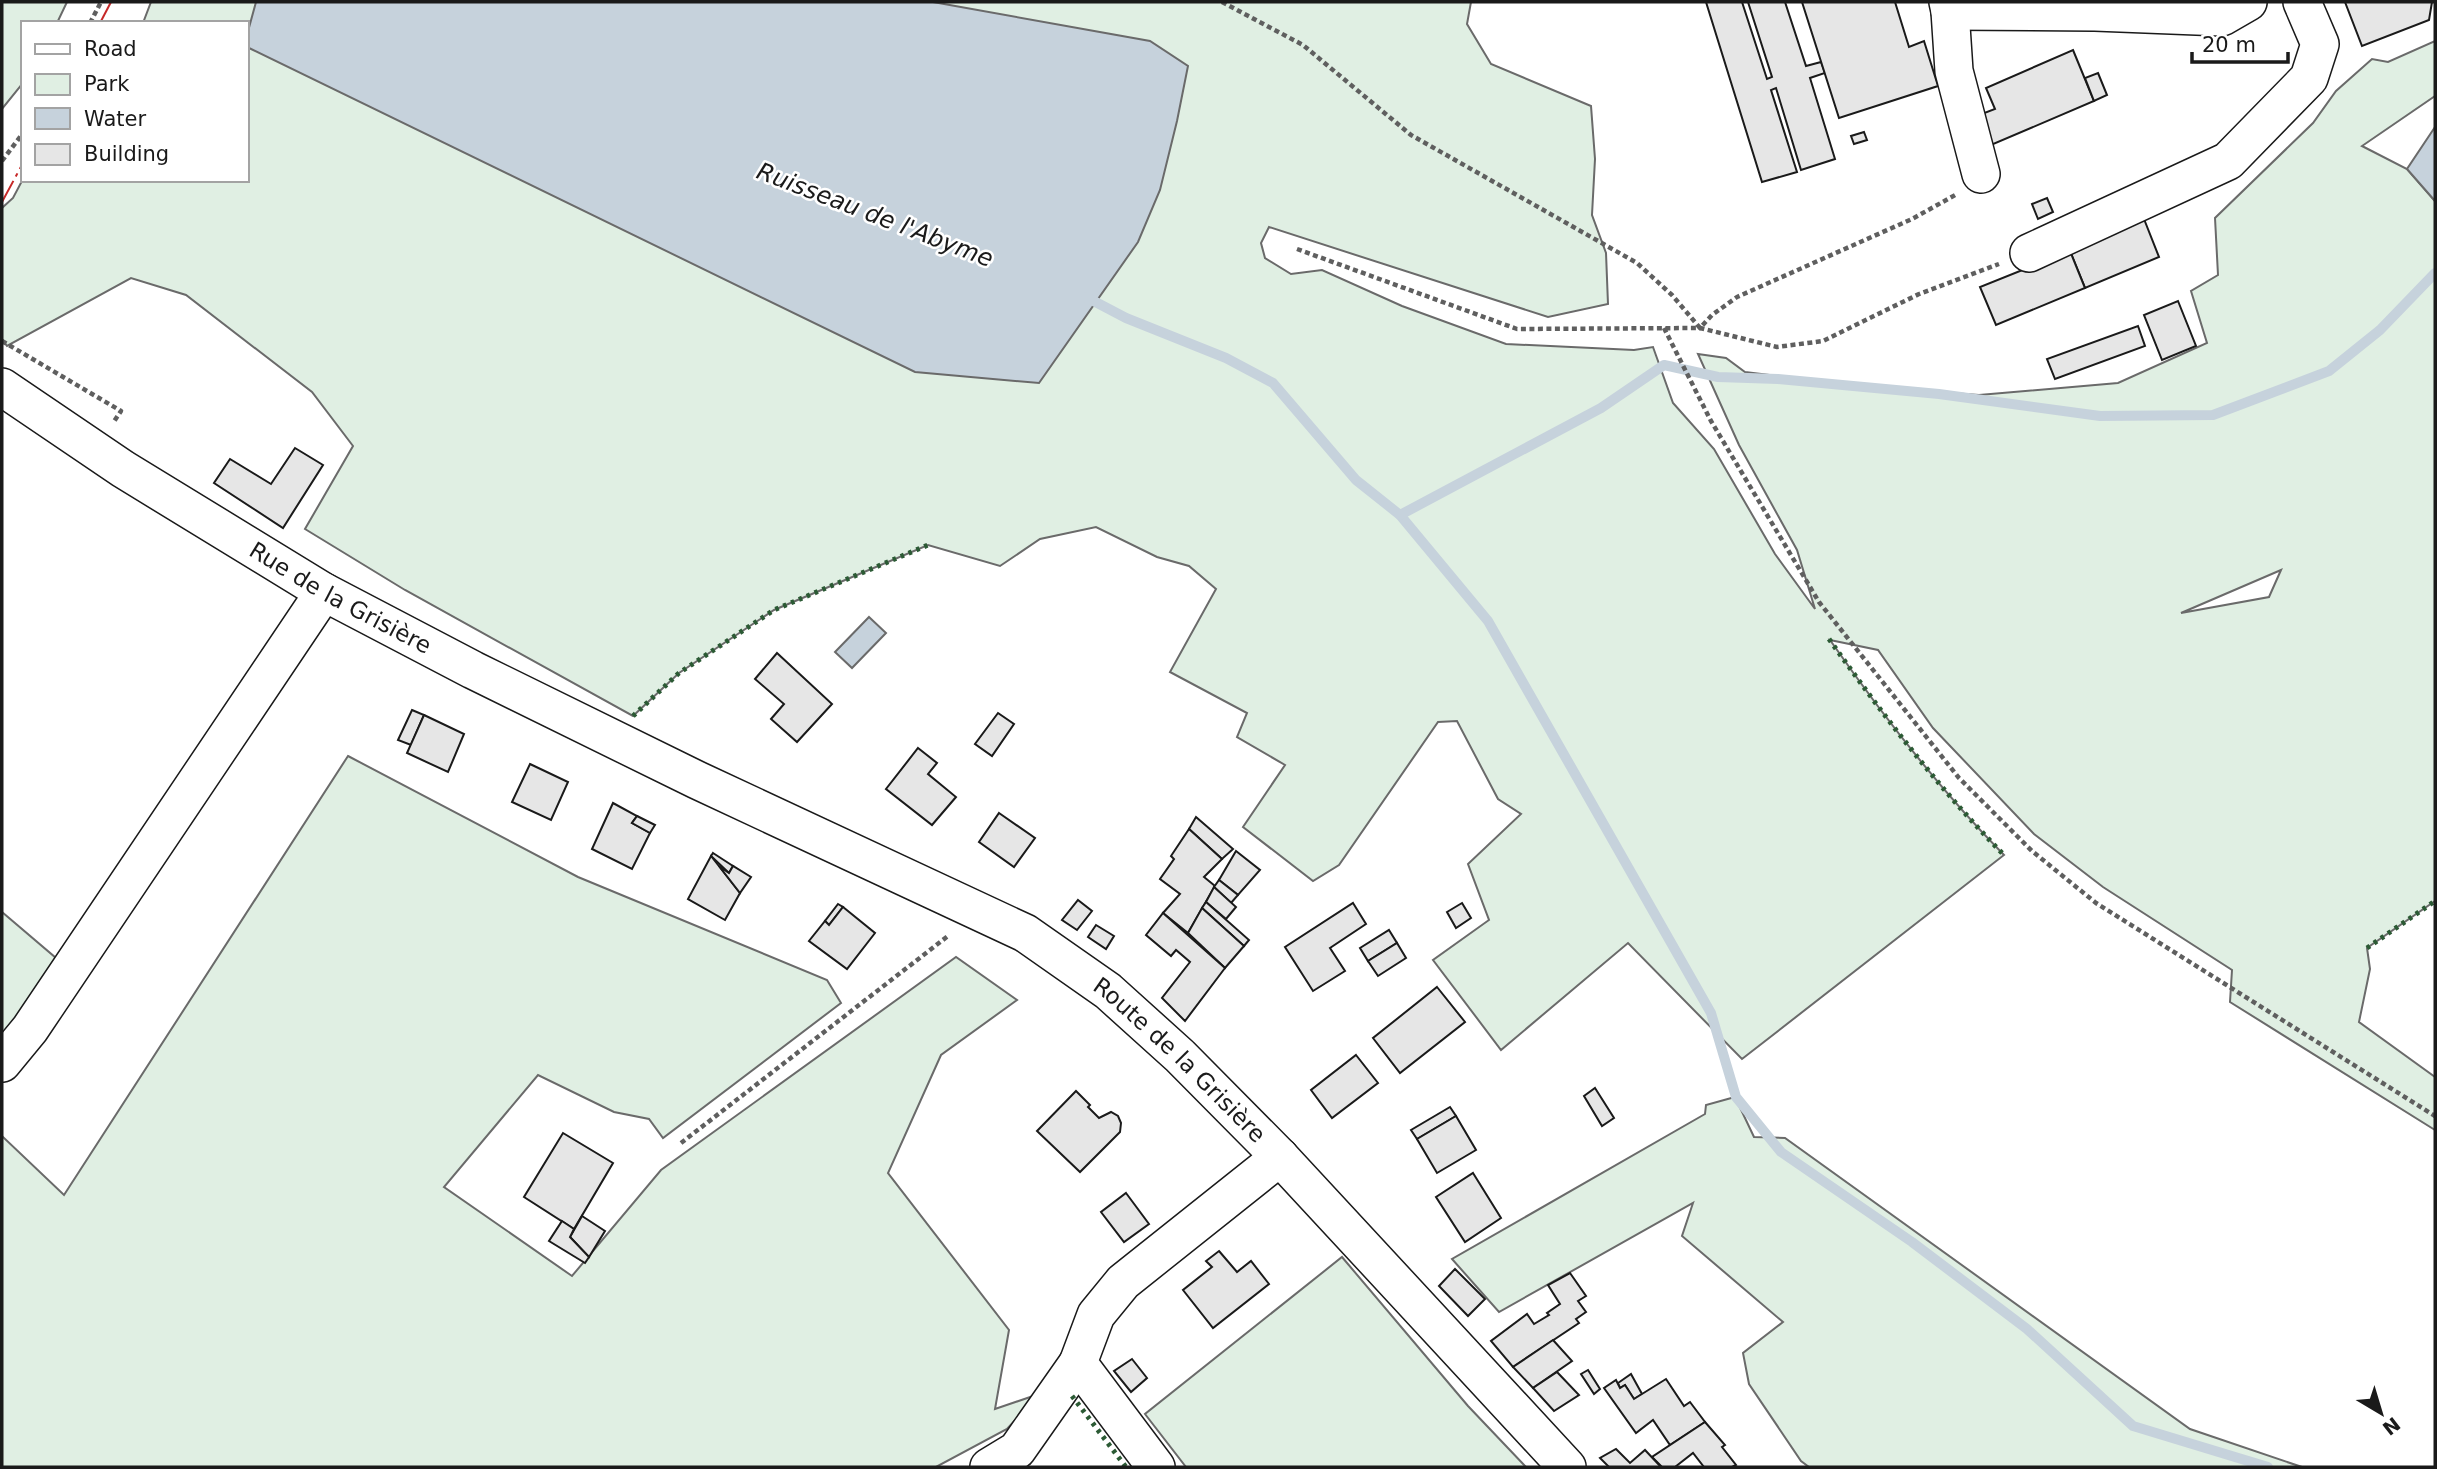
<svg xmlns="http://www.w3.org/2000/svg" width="2437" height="1469" font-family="'DejaVu Sans',sans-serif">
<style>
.green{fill:#e0efe3;stroke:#6a6a6a;stroke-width:2;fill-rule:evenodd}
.water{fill:#c6d2dc;stroke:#6a6a6a;stroke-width:2}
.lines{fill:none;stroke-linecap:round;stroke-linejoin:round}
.stream{stroke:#c6d2dc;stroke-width:10}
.building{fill:#e6e6e6;stroke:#1a1a1a;stroke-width:2}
.minor-casing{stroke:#1a1a1a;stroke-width:40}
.path{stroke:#5f5f5f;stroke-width:4.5;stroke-dasharray:5 3.5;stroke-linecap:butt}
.minor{stroke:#fff;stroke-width:37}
.hedge{stroke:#2b5a34;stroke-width:5;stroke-dasharray:3.5 5;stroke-linecap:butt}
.power{stroke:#c62828;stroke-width:2;stroke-dasharray:24 5 3.5 5;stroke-linecap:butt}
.labels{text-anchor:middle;stroke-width:5;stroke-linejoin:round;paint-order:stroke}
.street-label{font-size:23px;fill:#1a1a1a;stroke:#fff}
.water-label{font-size:24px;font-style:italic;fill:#1a1a1a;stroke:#fff}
</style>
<rect width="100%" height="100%" fill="#fff"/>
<g class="green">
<polygon points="2,2 67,2 57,23 23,23 23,83 2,109"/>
<path d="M 151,2 L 1471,2 L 1467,24 L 1491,64 L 1591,106 L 1595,159 L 1592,215 L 1606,253 L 1608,304 L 1548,317 L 1269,227 L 1261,243 L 1265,258 L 1291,274 L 1322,270 L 1402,306 L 1506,344 L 1634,350 L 1653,347 L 1673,403 L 1714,449 L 1775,554 L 1815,609 L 1797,550 L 1739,445 L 1698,354 L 1726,358 L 1745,372 L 1870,387 L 1979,395 L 2118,383 L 2207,343 L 2191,291 L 2218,275 L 2215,218 L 2313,123 L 2336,91 L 2372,59 L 2388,62 L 2435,41 L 2435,96 L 2362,146 L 2407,169 L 2435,201 L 2435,901 L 2367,948 L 2370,969 L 2359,1022 L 2435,1077 L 2435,1130 L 2230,1002 L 2232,970 L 2103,887 L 2034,834 L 1933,728 L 1878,650 L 1830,640 C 1883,716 1939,789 2004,855 L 1742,1059 L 1628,943 L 1501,1050 L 1433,960 L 1489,920 L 1468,864 L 1521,814 L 1498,799 L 1457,721 L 1438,722 L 1339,865 L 1313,881 L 1243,827 L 1285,765 L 1237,737 L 1247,713 L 1170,672 L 1216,589 L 1189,566 L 1157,557 L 1096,527 L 1040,539 L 1000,566 L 928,545 L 774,610 L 679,673 L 633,716 L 405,590 L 305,529 L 353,446 L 312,392 L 186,295 L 131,278 L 7,346 L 2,339 L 2,208 L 13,198 L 23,179 L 247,180 L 247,23 L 143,23 ZM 2281,570 L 2269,597 L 2181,613 Z"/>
<polygon points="348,756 578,877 827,980 841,1003 663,1138 649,1119 614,1112 538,1075 444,1187 572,1276 661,1170 956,957 1017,1000 941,1055 888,1173 1009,1330 995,1409 1039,1394 1007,1429 936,1467 2,1467 2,1136 64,1195"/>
<polygon points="2,912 63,964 2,1039"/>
<polygon points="1735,1097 1754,1137 1785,1138 2190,1429 2302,1467 1809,1467 1801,1461 1749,1384 1743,1353 1783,1322 1682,1236 1693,1203 1499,1312 1452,1259 1705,1114 1706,1105"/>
<polygon points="1342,1257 1468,1406 1526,1467 1186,1467 1145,1414"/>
</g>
<g class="water">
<polygon points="256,2 933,2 1150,41 1188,66 1177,121 1160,190 1138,242 1039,383 915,372 247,47 247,35"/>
<polygon points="2435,127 2435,201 2407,169"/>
<polygon points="869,617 886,633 852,668 835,652"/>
</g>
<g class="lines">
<g class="stream">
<polyline points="1086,297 1126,318 1226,358 1273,383 1356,480 1400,515 1488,621 1711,1013 1736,1097 1781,1152 1912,1242 2027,1329 2133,1426 2268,1467"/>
<polyline points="1400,515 1601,408 1664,365 1718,377 1778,379 1939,394 2100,416 2213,415 2329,371 2380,330 2435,273"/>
</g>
</g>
<g class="building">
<polygon points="1706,2 1742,2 1767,79 1772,77 1748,2 1785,2 1806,66 1821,62 1825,73 1810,78 1835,159 1801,170 1776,88 1771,90 1797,172 1762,182"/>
<polygon points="1802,2 1895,2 1909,47 1924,41 1938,86 1839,118"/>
<polygon points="2345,2 2432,2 2429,20 2362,46"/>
<polygon points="2073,50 2094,101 1991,145 1979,115 1995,109 1986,88"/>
<polygon points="2098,73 2107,95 2094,101 2085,78"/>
<polygon points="1864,132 1867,140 1854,144 1851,136"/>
<polygon points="2047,198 2053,212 2038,219 2032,204"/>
<polygon points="2144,219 2159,257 2085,288 2070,251"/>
<polygon points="2070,251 2085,288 1996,325 1980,287"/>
<polygon points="2178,301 2196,346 2162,360 2144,315"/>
<polygon points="2138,326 2145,346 2055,379 2047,359"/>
<polygon points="295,448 323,465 283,528 214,483 230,459 271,484"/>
<polygon points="777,653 832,704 797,742 771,719 784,704 755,679"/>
<polygon points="412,710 424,715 411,745 398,740"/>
<polygon points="998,713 1014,724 992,756 975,744"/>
<polygon points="424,715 464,734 448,772 407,753"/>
<polygon points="918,748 937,763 928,774 956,797 932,825 886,789"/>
<polygon points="530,764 568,782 551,820 512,802"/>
<polygon points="613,803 637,816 632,823 650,833 632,869 592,849"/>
<polygon points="999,813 1035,838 1014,867 979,842"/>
<polygon points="637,816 655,825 650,833 632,823"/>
<polygon points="1196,817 1233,849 1222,859 1189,829"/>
<polygon points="1189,829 1222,859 1204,877 1215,886 1188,933 1163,913 1180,894 1160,879 1174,859 1171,856"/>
<polygon points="1236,851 1260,870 1238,895 1219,880"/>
<polygon points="713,853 733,866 729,873 711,856"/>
<polygon points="711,856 740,893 725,920 688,899"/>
<polygon points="719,866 729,873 733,866 751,877 740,893"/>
<polygon points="1219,880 1238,895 1231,903 1214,887"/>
<polygon points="1214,887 1236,907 1226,919 1206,902"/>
<polygon points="1078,900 1092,911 1077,930 1062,920"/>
<polygon points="1206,902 1249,940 1244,946 1202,908"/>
<polygon points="1353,903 1366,924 1330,948 1345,971 1313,991 1285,947"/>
<polygon points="1462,903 1471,918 1456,928 1447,912"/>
<polygon points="838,904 843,907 829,925 825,921"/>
<polygon points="843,907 875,933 847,969 809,941 825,921 829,925"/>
<polygon points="1202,908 1244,946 1225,968 1188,933"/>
<polygon points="1163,913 1225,968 1185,1021 1162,998 1190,962 1176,950 1171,956 1146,935"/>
<polygon points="1096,925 1114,936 1106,949 1088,937"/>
<polygon points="1389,930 1397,943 1368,961 1360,948"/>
<polygon points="1397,943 1406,958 1378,976 1368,961"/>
<polygon points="1437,987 1465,1022 1400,1073 1373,1038"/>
<polygon points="1356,1055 1378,1083 1332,1118 1311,1090"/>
<polygon points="1595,1088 1614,1118 1602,1126 1584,1096"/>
<polygon points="1076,1091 1090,1105 1088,1107 1099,1118 1111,1112 1118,1116 1121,1123 1120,1132 1080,1172 1037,1131"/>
<polygon points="1450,1107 1456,1116 1417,1139 1411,1130"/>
<polygon points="1456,1116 1476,1150 1437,1173 1417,1139"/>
<polygon points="563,1133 613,1163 574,1229 524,1197"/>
<polygon points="1473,1173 1501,1218 1465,1242 1436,1197"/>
<polygon points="1126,1193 1149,1224 1124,1242 1101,1212"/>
<polygon points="582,1216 605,1231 589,1257 570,1237"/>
<polygon points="562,1221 574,1229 570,1237 589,1257 585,1263 549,1241"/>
<polygon points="1219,1251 1237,1272 1251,1261 1269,1284 1213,1328 1183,1290 1212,1267 1206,1261"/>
<polygon points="1455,1269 1485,1299 1468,1316 1439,1286"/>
<polygon points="1570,1273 1586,1296 1578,1301 1586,1312 1576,1319 1579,1323 1513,1367 1491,1341 1527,1314 1534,1324 1549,1315 1547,1313 1560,1304 1548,1285"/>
<polygon points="1553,1340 1572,1361 1533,1388 1513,1367"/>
<polygon points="1132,1359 1147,1378 1131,1392 1114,1371"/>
<polygon points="1588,1370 1600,1389 1594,1394 1581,1374"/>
<polygon points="1557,1372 1579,1395 1554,1411 1533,1388"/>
<polygon points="1631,1374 1642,1394 1634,1399 1625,1385 1620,1388 1618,1383"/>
<polygon points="1666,1379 1684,1406 1690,1402 1705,1422 1670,1445 1653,1420 1636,1433 1604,1388 1616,1380 1620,1388 1625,1385 1634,1399"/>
<polygon points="1705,1422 1725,1445 1722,1447 1736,1465 1732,1467 1704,1467 1693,1453 1675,1467 1662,1467 1652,1457"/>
<polygon points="1616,1449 1630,1463 1645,1450 1661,1467 1609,1467 1600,1458"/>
</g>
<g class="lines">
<defs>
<g id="minor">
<polyline points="1948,2 1950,11 2095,12 2222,17 2248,2"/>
<polyline points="1950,11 1954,71 1981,174"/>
<polyline points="2029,253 2228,161 2309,78 2320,44 2302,2"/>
<path id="s1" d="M 2,387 L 123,469 L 324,592 L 473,670 L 697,780 L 1025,933 L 1108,991 L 1180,1056 L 1280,1157 L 1567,1467"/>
<polyline points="2,1063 30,1029 324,592"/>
<polyline points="989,1467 1017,1450 1078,1363"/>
<polyline points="1156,1467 1078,1363 1096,1315 1123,1282 1280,1157"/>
</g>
</defs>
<use href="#minor" class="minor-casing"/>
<g class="path">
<polyline points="1222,2 1303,45 1411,135 1637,263 1672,295 1700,328 1712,315 1737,297 1912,219 1957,194"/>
<polyline points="90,23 101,2"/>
<polyline points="2,161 23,133"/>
<polyline points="1297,249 1517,329 1700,328 1777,347 1823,341 1919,294 1999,264"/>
<polyline points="1664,328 1711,421 1819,602 1959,778 2032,851 2096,903 2435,1116"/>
<polyline points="2,341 121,411 113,423"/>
<polyline points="681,1143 948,936"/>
</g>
<use href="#minor" class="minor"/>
<g class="hedge">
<path d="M 1829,639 C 1883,715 1939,789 2004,855"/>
<polyline points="633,716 679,673 774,610 928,545"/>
<polyline points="2367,948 2435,901"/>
<polyline points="1072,1396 1126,1467"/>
</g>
<g class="power">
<polyline points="100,23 111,2"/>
<polyline points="2,202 23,163"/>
</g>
</g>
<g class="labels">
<g class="street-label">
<text dy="8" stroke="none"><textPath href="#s1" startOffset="399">Rue de la Grisière</textPath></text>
<text dy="8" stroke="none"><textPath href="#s1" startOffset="1362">Route de la Grisière</textPath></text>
</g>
<g class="water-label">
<text transform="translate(875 215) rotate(21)" y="8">Ruisseau de l'Abyme</text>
</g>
</g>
<rect width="2437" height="1469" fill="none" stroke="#1a1a1a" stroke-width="7"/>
<rect x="21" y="21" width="228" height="161" fill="#ffffff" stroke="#a3a3a3" stroke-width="2"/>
<rect x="35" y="44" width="35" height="10" fill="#ffffff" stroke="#a3a3a3" stroke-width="2"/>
<text x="84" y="56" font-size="21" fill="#1a1a1a">Road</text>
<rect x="35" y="74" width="35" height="21" fill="#e0efe3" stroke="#a3a3a3" stroke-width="2"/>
<text x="84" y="91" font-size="21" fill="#1a1a1a">Park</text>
<rect x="35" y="108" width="35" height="21" fill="#c6d2dc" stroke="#a3a3a3" stroke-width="2"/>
<text x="84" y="126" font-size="21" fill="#1a1a1a">Water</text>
<rect x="35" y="144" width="35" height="21" fill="#e6e6e6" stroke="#a3a3a3" stroke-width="2"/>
<text x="84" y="161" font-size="21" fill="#1a1a1a">Building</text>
<g transform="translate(2381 1413) rotate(142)" stroke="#ffffff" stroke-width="5" paint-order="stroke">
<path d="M0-5L12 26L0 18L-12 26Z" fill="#1a1a1a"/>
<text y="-10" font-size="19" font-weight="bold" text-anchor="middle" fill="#1a1a1a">N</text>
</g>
<path d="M2192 52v10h96v-10" fill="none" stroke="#1a1a1a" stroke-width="3.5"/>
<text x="2202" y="52" font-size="21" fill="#1a1a1a" stroke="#ffffff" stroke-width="5" paint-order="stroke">20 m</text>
</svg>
